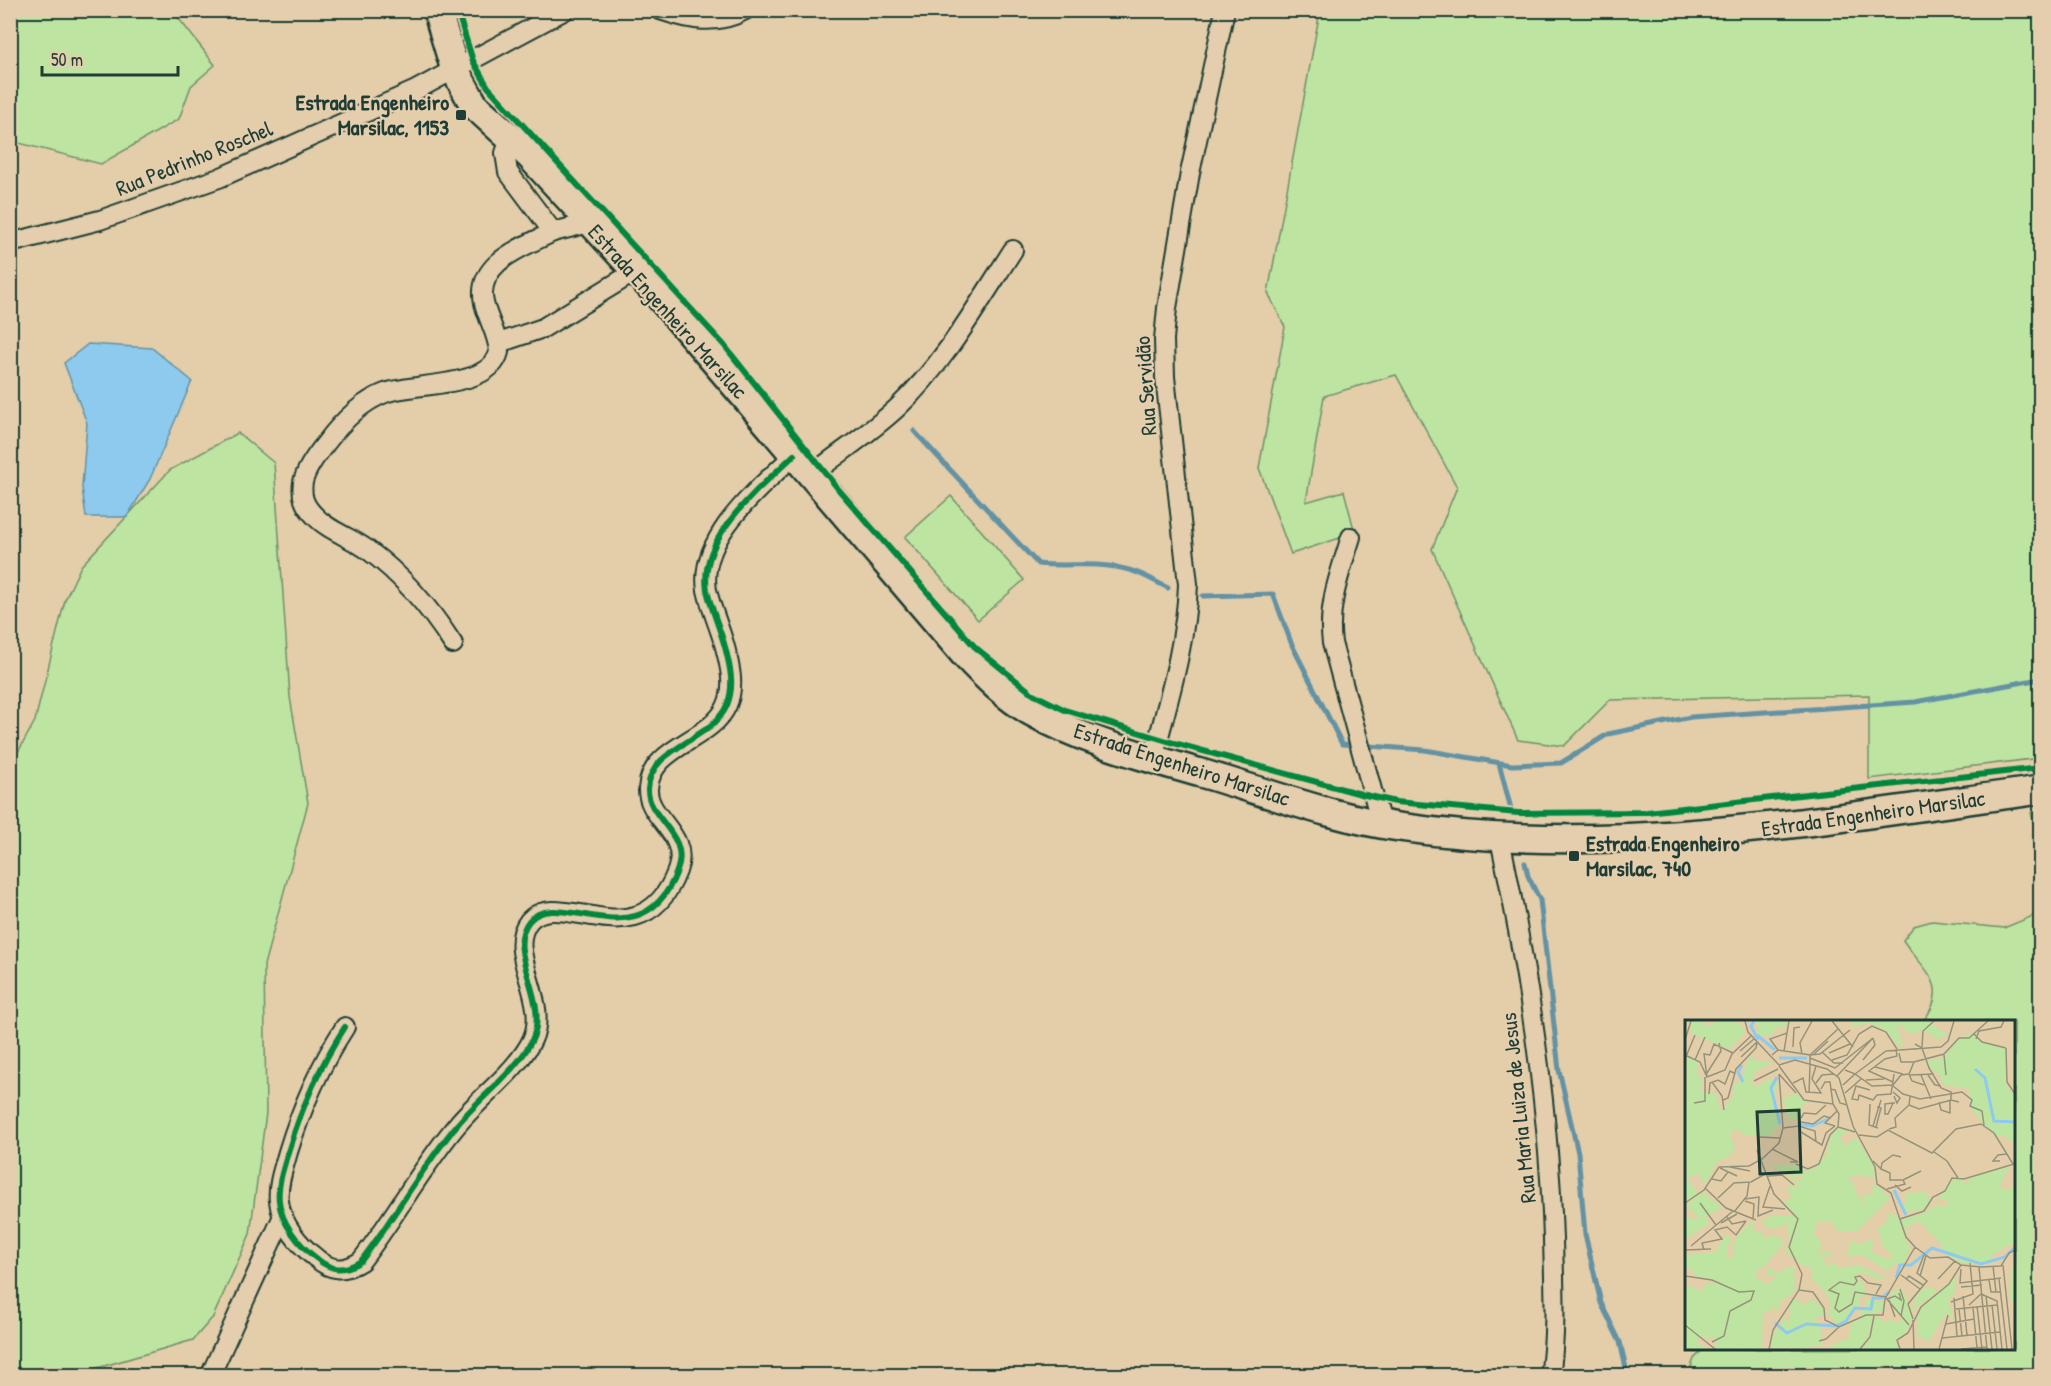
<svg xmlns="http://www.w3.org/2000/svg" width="2051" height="1386" font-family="'Patrick Hand',sans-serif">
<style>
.green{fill:#bde4a0;stroke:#6e906a;stroke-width:1.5}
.water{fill:#8ecaee;stroke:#6292a4;stroke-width:1.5}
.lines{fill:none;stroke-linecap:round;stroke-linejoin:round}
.stream{stroke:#6292a4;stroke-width:5}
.minor-casing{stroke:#1f3d34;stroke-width:22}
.primary-casing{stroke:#1f3d34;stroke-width:32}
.minor{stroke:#e4cead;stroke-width:18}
.primary{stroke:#e4cead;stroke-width:27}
.cycleway-casing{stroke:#e4cead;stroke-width:10}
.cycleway{stroke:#00873e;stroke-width:6}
.poi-dot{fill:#1f3d34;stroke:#e4cead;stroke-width:2}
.labels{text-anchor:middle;stroke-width:4.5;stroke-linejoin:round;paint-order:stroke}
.poi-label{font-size:22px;font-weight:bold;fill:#1f3d34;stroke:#e4cead;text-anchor:end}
.street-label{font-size:22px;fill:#1f3d34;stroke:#e4cead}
.inset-river{fill:none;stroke:#8ecaee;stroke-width:3}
.inset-road{fill:none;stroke:#95937a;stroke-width:1.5}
.view{fill:#1f3d34;fill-opacity:0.15;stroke:#1f3d34;stroke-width:3}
.inset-edge{fill:none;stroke:#1f3d34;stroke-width:3}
</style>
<rect width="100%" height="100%" fill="#e4cda9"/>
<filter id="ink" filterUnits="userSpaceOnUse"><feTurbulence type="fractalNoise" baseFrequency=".0167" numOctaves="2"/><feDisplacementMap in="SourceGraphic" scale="12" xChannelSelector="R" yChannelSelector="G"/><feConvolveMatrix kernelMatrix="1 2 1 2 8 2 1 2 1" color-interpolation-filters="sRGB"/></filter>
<g filter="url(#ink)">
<g class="green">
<polygon points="11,10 173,11 215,65 191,86 179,119 101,164 11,141"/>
<polygon points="1320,11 2040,11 2040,758 1869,779 1869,695 1610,700 1564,746 1518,740 1432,549 1457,487 1396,375 1324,396 1306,502 1344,491 1355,533 1291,554 1259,468 1285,327 1268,293"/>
<polygon points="238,433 274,463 290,697 308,803 264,965 266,1113 250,1234 213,1317 193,1340 94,1369 91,1375 11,1376 10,983 13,971 11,765 35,721 65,600 81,566 170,470"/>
<polygon points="951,496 1024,580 978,620 905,537"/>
<polygon points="2040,810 2040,834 2036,831 2031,813"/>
<path d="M 2040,913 L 2040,1375 L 1688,1375 L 1694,1359 L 1703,1349 L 2014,1348 L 2014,1022 L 1923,1021 C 1953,984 1921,969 1903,940 L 1914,926 L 1932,921 L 2004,928 Z"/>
</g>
<polygon class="water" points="88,344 152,348 192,381 150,479 127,517 86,517 82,487 87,423 64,363"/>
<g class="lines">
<g class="stream">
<path d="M 914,431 L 1038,564 C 1069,567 1099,561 1129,570 C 1142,573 1156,582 1168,588"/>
<polyline points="1203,596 1273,594 1292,645 1342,744 1425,750 1512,765 1561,763 1608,734 1691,717 1915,702 2040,679"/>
<polyline points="1499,763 1511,809"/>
<polyline points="1525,863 1528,876 1540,900 1559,1070 1578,1153 1585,1234 1601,1303 1620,1342 1626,1368 1623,1376"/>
</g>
<defs>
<g id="minor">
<path d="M 660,10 C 690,20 716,26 745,10"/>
<polyline points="511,137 505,153 508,172 553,232 589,223"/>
<polyline points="10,243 100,220 219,178 416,90 565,10"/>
<polyline points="499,343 543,328 636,271"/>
<path d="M 810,476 C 839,453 870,433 897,408 C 944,364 978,304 1013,250"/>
<path d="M 1351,537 C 1340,573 1327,605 1332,643 L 1381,823"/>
<path d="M 453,644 C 430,608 402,575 368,550 C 351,537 328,531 314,515 C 304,505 301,496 303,482 C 306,469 317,454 326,443 C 341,423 361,402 385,393 C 415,382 490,389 499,352 C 498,335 488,320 484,303 C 475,262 524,247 553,232"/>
<path d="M 1153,759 C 1168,701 1186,644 1188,584 L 1165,377 L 1164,339 L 1167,308 L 1190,173 L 1225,10"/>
<path d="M 1500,839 C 1528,971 1549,1105 1553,1239 C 1554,1285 1557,1330 1550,1376"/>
<path d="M 345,1027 C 319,1067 302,1106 288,1152 C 284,1167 277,1185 279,1201 C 281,1223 299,1245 316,1258 C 331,1271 344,1272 361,1261 C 395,1217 421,1168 457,1125 C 479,1098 518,1070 532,1040 C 551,1000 504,952 529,921 C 559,885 642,964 677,871 C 691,834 647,819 648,789 C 650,746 712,741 727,705 C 735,686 730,666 725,647 C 720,628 711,609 707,590 C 698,537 760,488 794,455"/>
<polyline points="210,1376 283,1216"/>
</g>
<path id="primary" d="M 437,10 L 455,70 L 474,105 L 530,156 L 660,297 L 966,656 C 986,677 1005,696 1030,711 C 1082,741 1146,757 1204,774 C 1266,792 1334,818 1399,827 C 1614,859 1827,819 2040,790"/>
</defs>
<use href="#minor" class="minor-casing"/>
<use href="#primary" class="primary-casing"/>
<use href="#minor" class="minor"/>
<use href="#primary" class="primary"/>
<defs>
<g id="cycleway">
<polyline points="457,10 473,61 488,87 724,345 839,490 975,647 1033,694 1065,710 1174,743 1361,794 1396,802 1518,813 1647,812 2040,768"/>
<path d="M 345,1027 C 319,1067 302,1106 288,1152 C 284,1167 277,1185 279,1201 C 281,1223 299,1245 316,1258 C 331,1271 344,1272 361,1261 C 395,1217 421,1168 457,1125 C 479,1098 518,1070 532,1040 C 551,1000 504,952 529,921 C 559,885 642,964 677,871 C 691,834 647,819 648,789 C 650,746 712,741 727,705 C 735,686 730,666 725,647 C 720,628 711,609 707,590 C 698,537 760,488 794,455"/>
</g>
</defs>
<use href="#cycleway" class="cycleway-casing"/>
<use href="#cycleway" class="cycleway"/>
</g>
</g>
<g class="poi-dot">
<rect x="455" y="109" width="12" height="12" rx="3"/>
<rect x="1568" y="850" width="12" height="12" rx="3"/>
</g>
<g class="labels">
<g class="poi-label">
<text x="449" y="110">Estrada Engenheiro<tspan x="449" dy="25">Marsilac, 1153</tspan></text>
<text x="1586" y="851" text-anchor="start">Estrada Engenheiro<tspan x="1586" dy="25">Marsilac, 740</tspan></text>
</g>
<g class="street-label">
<text transform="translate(194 158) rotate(-22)" y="8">Rua Pedrinho Roschel</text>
<text transform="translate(668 311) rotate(48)" y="8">Estrada Engenheiro Marsilac</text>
<text transform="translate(1145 386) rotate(-94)" y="8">Rua Servidão</text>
<text transform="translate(1182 764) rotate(18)" y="8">Estrada Engenheiro Marsilac</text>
<text transform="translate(1873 813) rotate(-8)" y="8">Estrada Engenheiro Marsilac</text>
<text transform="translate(1518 1108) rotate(-96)" y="8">Rua Maria Luiza de Jesus</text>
</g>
</g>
<g transform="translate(1685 1020)">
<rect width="330" height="330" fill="#e4cda9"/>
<path d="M 4,1 L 17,1 L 22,7 L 32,1 L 49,1 L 59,8 L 58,15 L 45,29 L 7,14 ZM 71,1 L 85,1 L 86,4 L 86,1 L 100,1 L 99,11 L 93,5 L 86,16 L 74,16 ZM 167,1 L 241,1 L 264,15 L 251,19 L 241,11 L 223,14 L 216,4 L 213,8 L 218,27 L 214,26 L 199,9 L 183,3 L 167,7 ZM 289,13 L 291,19 L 321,28 L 321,64 L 330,78 L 330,123 L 317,115 L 312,117 L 300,106 L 285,87 L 284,69 L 259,65 L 252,51 L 246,50 L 242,40 L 258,38 L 274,18 ZM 65,36 L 74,42 L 85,41 L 86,44 L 72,50 L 66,62 L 70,67 L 84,59 L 93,61 L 90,74 L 95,107 L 85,111 L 89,112 L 87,115 L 71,116 L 59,115 L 50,108 L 45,116 L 50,127 L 44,137 L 32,142 L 20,165 L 14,154 L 2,157 L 12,173 L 0,182 L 2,37 L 13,41 L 12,55 L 18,60 L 15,72 L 31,73 L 35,91 L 47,79 L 50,62 L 54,63 ZM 111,73 L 122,82 L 114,88 L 123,87 L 116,89 L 115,101 L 112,98 L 105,101 L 98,79 ZM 152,109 L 167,111 L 155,116 L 159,126 L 171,117 L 189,146 L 190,158 L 172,155 L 162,159 L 168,162 L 174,179 L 180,184 L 185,181 L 177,181 L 176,176 L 189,173 L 186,168 L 181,169 L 191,165 L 205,178 L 171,212 L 154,212 L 146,202 L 132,202 L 129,215 L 135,219 L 136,230 L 132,237 L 142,231 L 149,235 L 138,238 L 142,247 L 147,241 L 154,248 L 174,245 L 197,256 L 204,254 L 194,260 L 180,253 L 169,255 L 181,268 L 179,276 L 175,278 L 173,290 L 164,291 L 164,301 L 153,305 L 143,294 L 146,284 L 139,270 L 128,261 L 126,248 L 112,243 L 104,224 L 109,240 L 100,230 L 105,221 L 101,201 L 97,207 L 84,209 L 76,201 L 87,196 L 107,195 L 114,200 L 100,186 L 106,183 L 97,183 L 106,177 L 102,169 L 105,165 L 116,168 L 102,155 L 109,156 L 112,162 L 118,156 L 99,154 L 87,146 L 112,145 L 121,151 L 130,148 L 141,136 L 146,114 ZM 325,145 L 314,168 L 326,169 L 330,164 L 330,222 L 310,233 L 306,238 L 310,244 L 277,243 L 258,233 L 256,224 L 234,201 L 221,207 L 222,218 L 216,199 L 240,193 L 250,185 L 262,185 L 263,178 L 252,181 L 266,161 L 277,159 L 280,165 L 286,157 ZM 240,171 L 246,180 L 239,190 L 218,192 L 221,174 ZM 17,172 L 37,187 L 21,197 L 24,204 L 0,219 L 0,197 L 15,200 L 1,185 ZM 203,193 L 213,196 L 223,226 L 226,226 L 218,245 L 210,243 L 202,251 L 177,235 L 162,237 L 165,222 L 176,224 L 188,219 L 187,232 L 201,239 L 209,236 L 198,227 L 193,208 L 201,203 ZM 68,200 L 69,211 L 75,211 L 79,218 L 89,215 L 100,221 L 80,246 L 70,252 L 72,258 L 83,265 L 91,256 L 80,255 L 84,248 L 93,253 L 109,245 L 110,271 L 95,282 L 93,292 L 88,285 L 85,292 L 78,291 L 77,329 L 32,329 L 28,318 L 14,317 L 12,323 L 23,329 L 0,329 L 0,270 L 5,265 L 17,272 L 21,263 L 40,264 L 11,256 L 0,244 L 0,235 L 30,232 L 42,213 L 47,222 L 44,223 L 41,238 L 47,239 L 50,218 ZM 326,250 L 330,250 L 330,309 L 328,280 L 325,279 ZM 270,257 L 271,271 L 263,280 L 269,301 L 261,293 L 244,321 L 233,317 L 232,296 L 236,288 ZM 246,267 L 253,271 L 226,292 L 231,277 L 238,268 ZM 215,269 L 220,272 L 216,275 L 222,277 L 227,298 L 221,312 L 210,321 L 213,329 L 176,329 L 185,318 L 190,296 L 195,297 L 197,303 L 206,299 L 210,304 L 218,299 L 205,280 L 207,272 ZM 110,278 L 120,285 L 127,279 L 138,288 L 139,295 L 129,298 L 136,304 L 137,326 L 86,329 L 88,313 L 92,308 L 95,310 L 98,296 L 105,304 L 105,285 ZM 180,279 L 198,282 L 198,291 L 177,297 L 175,291 L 181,287 ZM 181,296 L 187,296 L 184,315 L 174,329 L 146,329 L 148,324 L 164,318 L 166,303 Z" fill="#bde4a0"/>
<path class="inset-river" d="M 69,1 L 66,6 L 73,20M 72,15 L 90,30M 94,38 L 122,38M 57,45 L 53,52 L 58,62M 290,49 L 300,58 L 309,101 L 330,102M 92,57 L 86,68 L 95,104M 112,104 L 127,106 L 143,99M 209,170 L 221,195M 211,258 L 215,245 L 226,245 L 247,228 L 296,244 L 320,237 L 330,227M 90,303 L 102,313 L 121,304 L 151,306 L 161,301 L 170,288 L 186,289 L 188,278 L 197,278 L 204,272"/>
<path class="inset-road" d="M 60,1 L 63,12 L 94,45M 147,1 L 168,27M 289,14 L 297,22 L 321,28M 291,19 L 294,11 L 316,7 L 319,1M 0,20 L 6,1M 230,24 L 237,28 L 244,48 L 256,68 L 266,72 L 266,80M 108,27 L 109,8 L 115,7M 237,27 L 238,11 L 249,1M 321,28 L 322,62 L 330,74M 93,30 L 85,19 L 102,13M 55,31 L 69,19M 99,31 L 104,1M 137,32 L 149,43 L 158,43M 144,33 L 165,24M 214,33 L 216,42 L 228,42M 117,34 L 115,23 L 127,1M 126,34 L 153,9M 0,35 L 15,42 L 22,57 L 40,50 L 47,34 L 67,15M 87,35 L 93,30 L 125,35 L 125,45M 125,35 L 135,34 L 165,10M 128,35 L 143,21M 259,35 L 261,55M 56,37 L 72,22M 125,38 L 150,48 L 188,18M 0,39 L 10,15M 10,40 L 20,17M 147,40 L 162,35 L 174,14 L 187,6 L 201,12 L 212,29M 178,40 L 190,25 L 188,18M 94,45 L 110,40 L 142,49 L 154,58 L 168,106 L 190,147 L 192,164 L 206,173 L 221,217 L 230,227 L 245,238 L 263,237 L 276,245 L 296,247 L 316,246 L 324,233 L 330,230M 94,46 L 119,80 L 148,84M 190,47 L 218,54M 160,50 L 170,54 L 201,31 L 256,27 L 263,21 L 269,1M 22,53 L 36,31 L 34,23M 94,54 L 111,73M 224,54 L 227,61 L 239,65M 224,55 L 249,54M 236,55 L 246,79M 243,55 L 250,65 L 256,66M 152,56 L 188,18M 22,57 L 19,34 L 25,35 L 29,24 L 48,33M 181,60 L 199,59M 69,61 L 93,49M 27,62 L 37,76 L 39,90M 208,62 L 184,51 L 200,39 L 212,36 L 211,29M 108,63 L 118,58 L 121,72 L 136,73 L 127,59 L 131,46M 131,63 L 137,55 L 149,54M 158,65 L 170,54 L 187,66 L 208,65 L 216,55 L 224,54 L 229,42 L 259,34 L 274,18 L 284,18 L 303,1M 208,66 L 218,74 L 235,79 L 277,72 L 287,80 L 285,86 L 297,91 L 299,105M 136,69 L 140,62 L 145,62 L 148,84 L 154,94 L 153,107 L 170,112M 145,69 L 150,70 L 155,83 L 162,85M 185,70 L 171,66 L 167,79 L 173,80 L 174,75 L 188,80 L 192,75 L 206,74 L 209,54M 208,72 L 215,78 L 212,83 L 209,76M 124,73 L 125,45M 160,73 L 176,59M 24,74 L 25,63 L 33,60 L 40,64 L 45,51 L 49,53M 38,80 L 43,78 L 51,49 L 71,28 L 72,23M 254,82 L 256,90 L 265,93 L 265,80M 9,83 L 20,81 L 20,57M 208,83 L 203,94 L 200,94 L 200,84 L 208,83 L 210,83M 185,84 L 184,105 L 193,108M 224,85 L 234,89 L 266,80 L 274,82M 116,98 L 119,93 L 131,94 L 141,85M 116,102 L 128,104 L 139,96 L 146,98M 150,106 L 140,103 L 152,91M 188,106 L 196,80M 191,107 L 196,88 L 192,87M 98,108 L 114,106 L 130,111 L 131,122M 204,109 L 211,107 L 210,98 L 224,85 L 225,77M 116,112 L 137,125 L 141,113 L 150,106M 174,115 L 192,117 L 203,110 L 247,133 L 271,109 L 296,104 L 309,113 L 328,144M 73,117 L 96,118M 87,129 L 113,142 L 105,142M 72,130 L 89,174 L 113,199 L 104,227 L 117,254 L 114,270 L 88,310 L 84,329M 249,132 L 262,141 L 273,158M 188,141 L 196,149 L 197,143 L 208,135 L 216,137M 315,141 L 308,141 L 313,135 L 322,134M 111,144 L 123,149 L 134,144 L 145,115 L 153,107M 45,147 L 65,151M 35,148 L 52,156M 196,149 L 205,153 L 205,160 L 218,160 L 220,164 L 202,169M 83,156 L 97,155 L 109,165M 27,159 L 36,161 L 43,152M 218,160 L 236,151M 210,165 L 217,171 L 226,167M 85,166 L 78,187 L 100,189M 20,168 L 41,188 L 71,200M 33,178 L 49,163 L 66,162 L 82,153M 60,179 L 74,177 L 73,196 L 88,190M 60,181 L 69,184 L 68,199M 0,183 L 19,170 L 34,147 L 64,146 L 77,139 L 94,123 L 98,108 L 94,54M 15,183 L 31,205M 49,192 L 62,176 L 64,162M 42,197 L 47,204 L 61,201M 215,199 L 239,191 L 248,177 L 260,171 L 267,158 L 279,159 L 329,144M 36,203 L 52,194M 6,226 L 48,191M 0,230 L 26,229M 19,230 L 17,223 L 37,219 L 30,210 L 42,207 L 51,215 L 61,201M 318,245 L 327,329M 308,246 L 311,272M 294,247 L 302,329M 276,249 L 275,263 L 316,258M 216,255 L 235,269M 0,256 L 27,260 L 54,272 L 69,271 L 66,280 L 45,291 L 39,316 L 27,322M 235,256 L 241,236M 221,259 L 224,256 L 238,265M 253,259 L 270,241M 314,259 L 322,329M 304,260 L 306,272 L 316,272M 276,267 L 297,265M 215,269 L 219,281 L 216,296M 114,270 L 128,272 L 139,288 L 140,300 L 154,307 L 181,295 L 198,295 L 200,279 L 230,227M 191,274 L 196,265 L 183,263 L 175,256 L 170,257 L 172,261 L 169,265 L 155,262 L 144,270 L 154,274 L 150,288 L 154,292 L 167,284 L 170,272 L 201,277M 278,276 L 282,315M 301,276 L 307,329M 201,278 L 224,305M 269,278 L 272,316M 202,279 L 210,276 L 216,280 L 214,273M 204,280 L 210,297M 266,282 L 288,274 L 285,243M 284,285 L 296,274 L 312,281 L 317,329M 307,285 L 312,329M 292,286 L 297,329M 288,288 L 292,328M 271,289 L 312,285M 274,289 L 277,316M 228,299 L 223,284 L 242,261 L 232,253 L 239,235M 228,300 L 229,329M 261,304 L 289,299M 0,305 L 30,329M 257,318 L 315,312M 134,321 L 141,319 L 154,307M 175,329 L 185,317 L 189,296M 215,329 L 212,320 L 223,313 L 236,287 L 264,264 L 276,245M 254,329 L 263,295M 276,329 L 302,327"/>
<path class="view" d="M 114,90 L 116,152 L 75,154 L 72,92 Z"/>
<rect width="330" height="330" class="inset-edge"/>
</g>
<rect width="2051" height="1386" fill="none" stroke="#e4cead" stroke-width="36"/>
<rect x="18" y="18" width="2015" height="1350" fill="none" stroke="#1f3d34" stroke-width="2" filter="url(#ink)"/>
<path d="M42 66v9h136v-9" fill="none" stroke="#1f3d34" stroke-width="3"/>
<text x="51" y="66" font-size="18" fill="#1f3d34" stroke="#e4cead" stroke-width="4.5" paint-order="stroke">50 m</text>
</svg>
